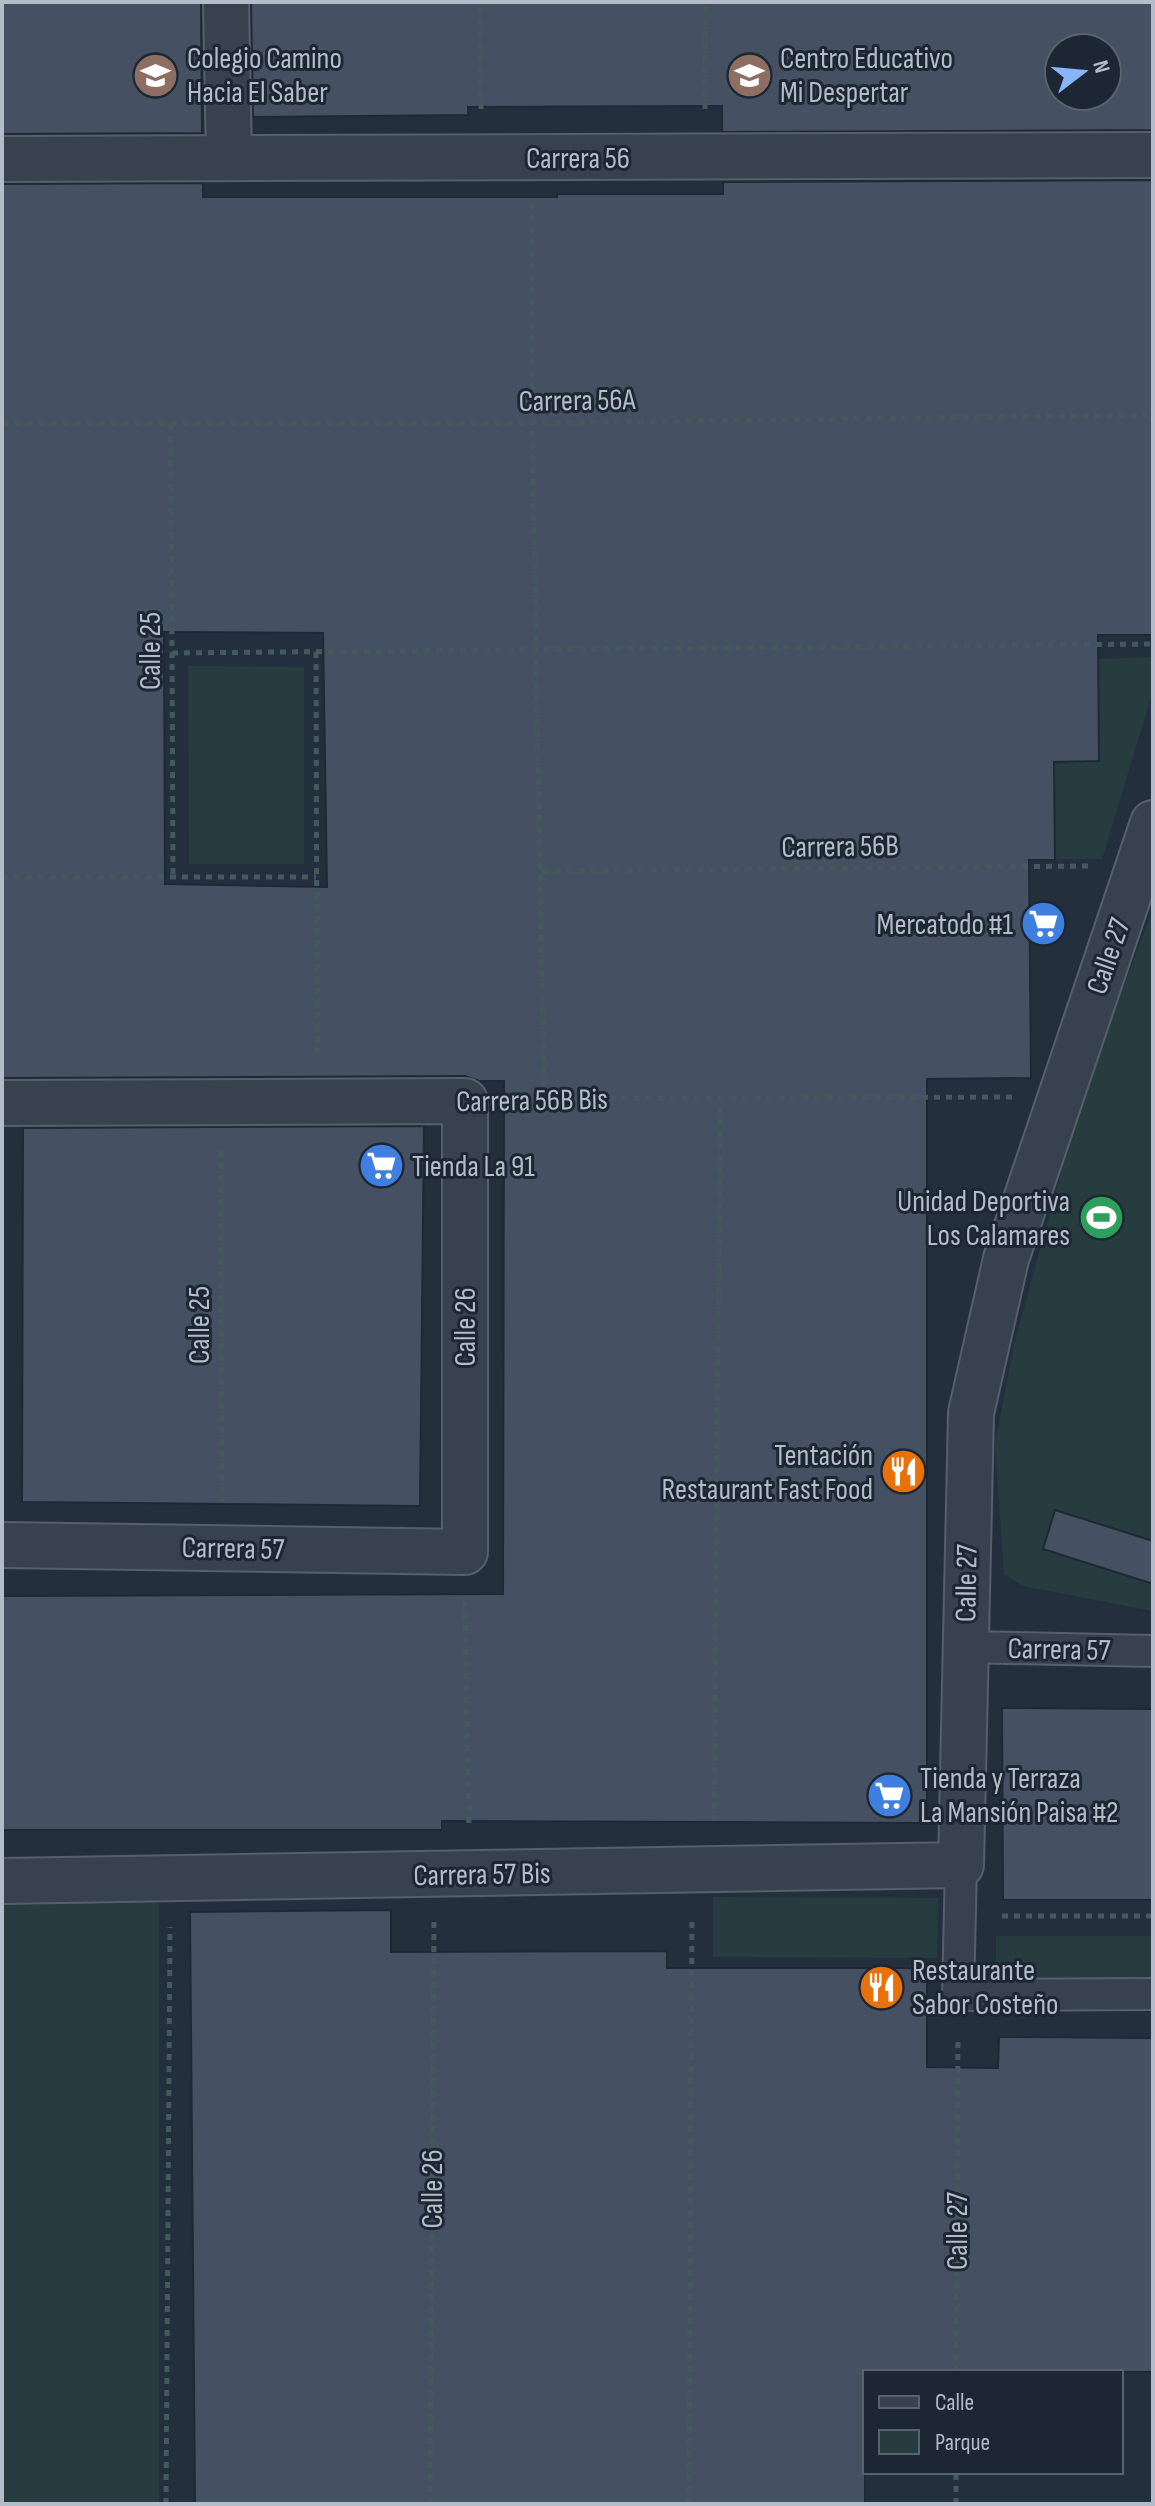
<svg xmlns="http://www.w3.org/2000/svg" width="1155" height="2506" font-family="'Sofia Sans Condensed',sans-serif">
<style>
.green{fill:#263c3f}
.building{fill:#455162;stroke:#1f2835;stroke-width:2;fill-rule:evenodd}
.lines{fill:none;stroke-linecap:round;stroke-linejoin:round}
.lane-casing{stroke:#565f6c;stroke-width:34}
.street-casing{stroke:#565f6c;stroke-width:48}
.path{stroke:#44595c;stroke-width:5;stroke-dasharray:6 6;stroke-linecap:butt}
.lane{stroke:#38414e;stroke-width:30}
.street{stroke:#38414e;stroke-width:44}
.labels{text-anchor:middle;stroke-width:6;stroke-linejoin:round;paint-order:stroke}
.poi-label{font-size:30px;fill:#b4bcc9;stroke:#1d2633;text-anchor:start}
.street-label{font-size:30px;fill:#b4bcc9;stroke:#1d2633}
</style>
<rect width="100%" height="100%" fill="#242f3e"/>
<g class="green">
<polygon points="1153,657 1153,691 1102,859 1055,859 1054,762 1099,761 1099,659"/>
<polygon points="188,666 304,667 304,864 189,864"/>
<polygon points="1153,910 1153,1611 1023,1586 1004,1574 995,1445 1014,1345 1083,1092"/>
<polygon points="713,1897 938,1898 937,1958 713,1957"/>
<polygon points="2,1899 159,1900 159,2504 2,2504"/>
<rect x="996" y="1936" width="157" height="44"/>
</g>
<g class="building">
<polygon points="2,2 201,2 202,133 2,134"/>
<path d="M 251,2 L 1153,2 L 1153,130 L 722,132 L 722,106 L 468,107 L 468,115 L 253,117 ZM 1059,48 L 1107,48 L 1107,96 L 1059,96 Z"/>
<path d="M 1153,180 L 1153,635 L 1098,635 L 1099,761 L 1054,762 L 1055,860 L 1029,860 L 1031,1078 L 927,1079 L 927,1823 L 442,1821 L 442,1830 L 2,1830 L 2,1596 L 503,1594 L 504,1081 L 479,1081 L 465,1076 L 2,1078 L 2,184 L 203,183 L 203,197 L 557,197 L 557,194 L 723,194 L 723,182 ZM 164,632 L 323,633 L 327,887 L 165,884 Z"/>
<polygon points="424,1126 420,1506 22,1502 23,1128"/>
<polygon points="1055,1510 1153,1541 1153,1584 1043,1549"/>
<polygon points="1002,1708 1153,1709 1153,1900 1003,1900"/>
<polygon points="391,1910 391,1952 667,1951 667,1968 927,1968 927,2067 998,2068 999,2037 1153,2038 1153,2372 865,2372 865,2504 195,2504 190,1912"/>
</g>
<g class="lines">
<defs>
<g id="lane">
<polyline points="965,1647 1153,1651"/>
<polyline points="961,1865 958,1995 1153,1994"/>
</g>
<g id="street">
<polyline points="226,2 229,158"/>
<polyline points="2,159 1153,155"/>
<polyline points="2,1103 465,1101 465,1552 2,1545"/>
<polyline points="2,1881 961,1865 971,1413 1006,1259 1153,823"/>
</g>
</defs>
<use href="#lane" class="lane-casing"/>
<use href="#street" class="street-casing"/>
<g class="path">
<polyline points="481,109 481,2"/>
<polyline points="705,109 706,2"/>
<polyline points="532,203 532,423 544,1099"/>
<polyline points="2,423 532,423 1153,415"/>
<polyline points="171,424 173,877"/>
<polyline points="316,652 317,1055"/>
<polyline points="172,653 1153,644"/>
<polyline points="542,871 1089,866"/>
<polyline points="2,877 316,877"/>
<polyline points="514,1099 1012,1097"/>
<polyline points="221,1151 222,1501"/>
<polyline points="465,1601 469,1827"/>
<polyline points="714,1821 720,1098"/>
<polyline points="1002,1916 1153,1916"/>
<polyline points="956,2372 958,2036"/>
<polyline points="166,2504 170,1927"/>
<polyline points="430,2504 434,1919"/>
<polyline points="689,2504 692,1919"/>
<polyline points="956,2504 956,2472"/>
</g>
<use href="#lane" class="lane"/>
<use href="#street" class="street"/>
</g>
<defs>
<symbol id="school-disc" viewBox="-11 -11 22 22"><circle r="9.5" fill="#8d6e63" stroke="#1d2633"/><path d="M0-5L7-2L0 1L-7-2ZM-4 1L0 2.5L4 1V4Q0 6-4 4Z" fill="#fff"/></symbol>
<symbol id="supermarket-disc" viewBox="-11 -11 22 22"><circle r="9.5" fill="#3f7fe0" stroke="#1d2633"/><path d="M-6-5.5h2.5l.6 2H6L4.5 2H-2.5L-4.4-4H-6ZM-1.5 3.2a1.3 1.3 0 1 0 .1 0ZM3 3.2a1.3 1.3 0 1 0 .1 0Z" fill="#fff"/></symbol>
<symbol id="stadium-disc" viewBox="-11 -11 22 22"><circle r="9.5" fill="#2e9e5b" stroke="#1d2633"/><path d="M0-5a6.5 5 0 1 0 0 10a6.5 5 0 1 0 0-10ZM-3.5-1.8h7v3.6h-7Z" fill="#fff"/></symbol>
<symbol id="restaurant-disc" viewBox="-11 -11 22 22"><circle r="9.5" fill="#e8710a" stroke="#1d2633"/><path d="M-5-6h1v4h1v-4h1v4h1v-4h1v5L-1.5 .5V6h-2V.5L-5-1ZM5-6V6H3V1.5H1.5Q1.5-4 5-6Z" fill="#fff"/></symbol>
</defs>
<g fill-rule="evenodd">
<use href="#school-disc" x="130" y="50" width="51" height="51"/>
<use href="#school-disc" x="724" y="50" width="51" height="51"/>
<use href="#supermarket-disc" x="1018" y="898" width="51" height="51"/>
<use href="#supermarket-disc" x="356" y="1140" width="51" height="51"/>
<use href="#stadium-disc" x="1076" y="1192" width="51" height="51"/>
<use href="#restaurant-disc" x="878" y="1446" width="51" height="51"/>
<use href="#supermarket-disc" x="864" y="1770" width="51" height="51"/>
<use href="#restaurant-disc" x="856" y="1962" width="51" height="51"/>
</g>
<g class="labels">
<g class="poi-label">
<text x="187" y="68">Colegio Camino<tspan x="187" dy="34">Hacia El Saber</tspan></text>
<text x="780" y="68">Centro Educativo<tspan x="780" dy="34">Mi Despertar</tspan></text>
<text x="1013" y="934" text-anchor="end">Mercatodo #1</text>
<text x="412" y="1176">Tienda La 91</text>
<text x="1070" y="1211" text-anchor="end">Unidad Deportiva<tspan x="1070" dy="34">Los Calamares</tspan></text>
<text x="873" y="1465" text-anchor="end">Tentación<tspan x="873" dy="34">Restaurant Fast Food</tspan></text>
<text x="920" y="1788">Tienda y Terraza<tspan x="920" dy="34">La Mansión Paisa #2</tspan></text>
<text x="912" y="1980">Restaurante<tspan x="912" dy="34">Sabor Costeño</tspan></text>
</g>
<g class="street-label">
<text x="578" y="168">Carrera 56</text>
<text transform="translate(577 400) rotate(-1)" y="10">Carrera 56A</text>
<text transform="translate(150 651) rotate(-90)" y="10">Calle 25</text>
<text transform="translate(840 846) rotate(-1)" y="10">Carrera 56B</text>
<text transform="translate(1108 956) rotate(-71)" y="10">Calle 27</text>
<text transform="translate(532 1100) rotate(-1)" y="10">Carrera 56B Bis</text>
<text transform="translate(199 1325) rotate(-90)" y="10">Calle 25</text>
<text transform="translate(465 1327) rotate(-90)" y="10">Calle 26</text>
<text transform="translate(233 1548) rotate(1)" y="10">Carrera 57</text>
<text transform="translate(966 1583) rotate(-89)" y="10">Calle 27</text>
<text transform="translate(1059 1649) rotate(1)" y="10">Carrera 57</text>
<text transform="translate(482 1874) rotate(-1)" y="10">Carrera 57 Bis</text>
<text transform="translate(432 2189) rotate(-90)" y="10">Calle 26</text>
<text transform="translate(957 2231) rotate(-90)" y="10">Calle 27</text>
</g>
</g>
<rect width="1155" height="2506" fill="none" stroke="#b4bcc9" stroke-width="8"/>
<rect x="863" y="2370" width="260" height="104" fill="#1d2633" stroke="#59626f" stroke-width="2"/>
<rect x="879" y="2396" width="40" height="12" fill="#38414e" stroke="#59626f" stroke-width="2"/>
<text x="935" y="2410" font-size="24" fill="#b4bcc9">Calle</text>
<rect x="879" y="2430" width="40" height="24" fill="#263c3f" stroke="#59626f" stroke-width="2"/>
<text x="935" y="2450" font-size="24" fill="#b4bcc9">Parque</text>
<g transform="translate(1083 72) rotate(74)"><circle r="38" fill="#1d2633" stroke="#59626f" stroke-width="2"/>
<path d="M0-6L14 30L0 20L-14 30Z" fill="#8ab4f8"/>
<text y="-12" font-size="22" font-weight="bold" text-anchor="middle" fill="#b4bcc9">N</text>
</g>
</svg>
